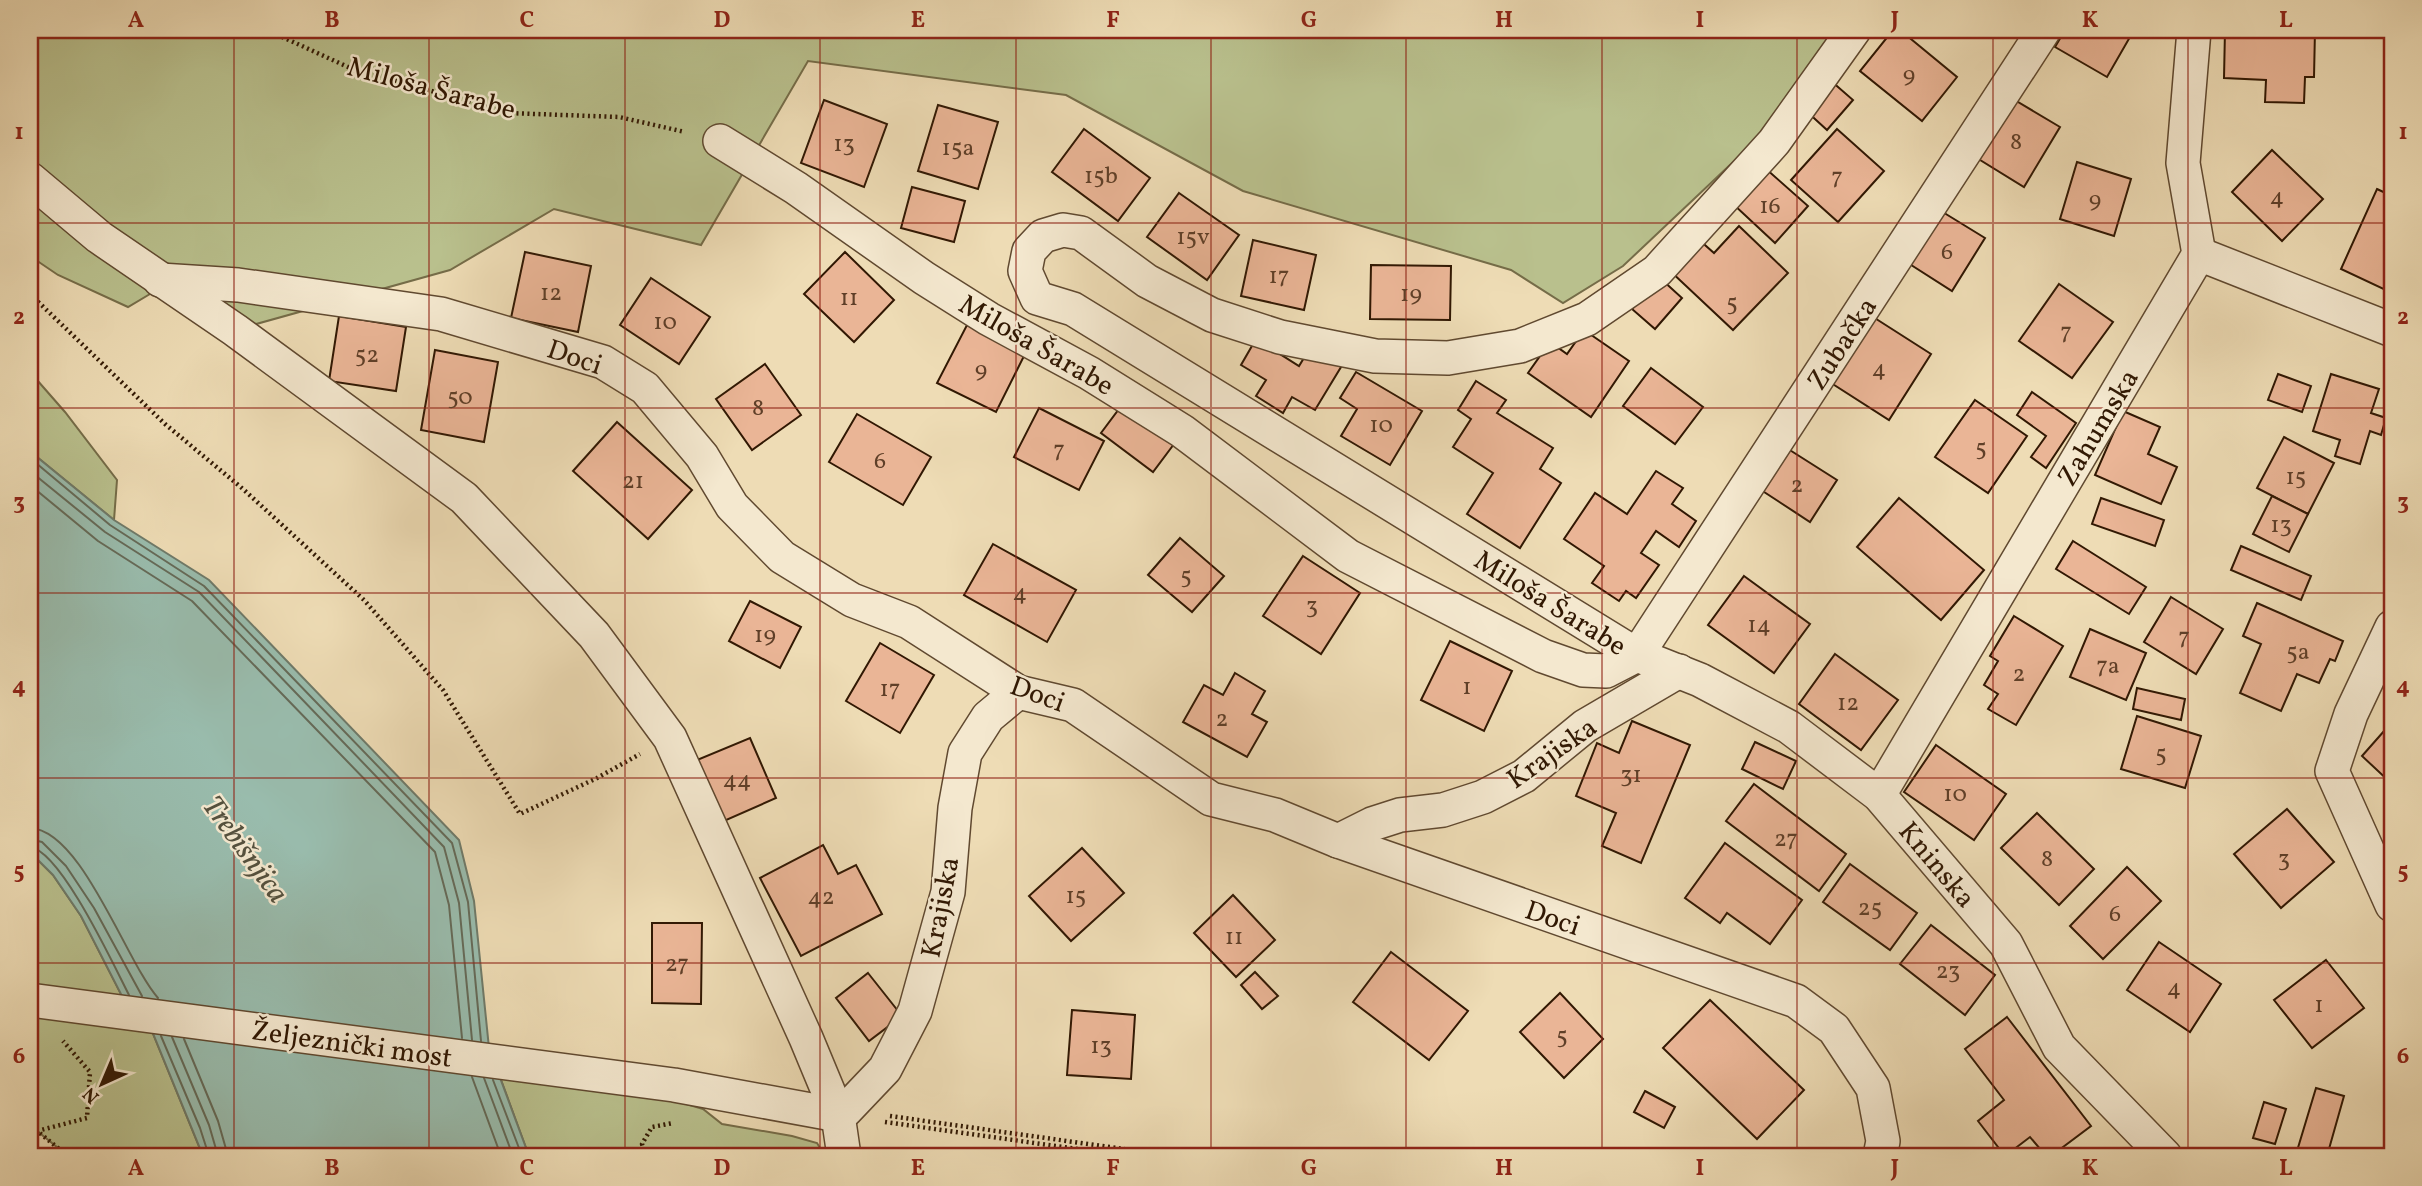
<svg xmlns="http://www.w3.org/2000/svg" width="2422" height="1186" font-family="Vollkorn,serif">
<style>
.green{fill:#b9c08d;stroke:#756c48;stroke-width:2}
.water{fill:#99bcad;stroke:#6f7a69;stroke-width:2}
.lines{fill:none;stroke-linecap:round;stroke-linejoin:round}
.shore{stroke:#656a58;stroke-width:2}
.building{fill:#eab596;stroke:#311803;stroke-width:2}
.minor-casing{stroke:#604930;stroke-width:36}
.path{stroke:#311803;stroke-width:4.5;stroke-dasharray:2 3.5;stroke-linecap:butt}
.minor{stroke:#f4e8cf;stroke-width:33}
.grid{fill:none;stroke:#8f2418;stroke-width:2;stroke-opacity:0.55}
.labels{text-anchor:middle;stroke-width:5;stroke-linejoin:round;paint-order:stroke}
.number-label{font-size:24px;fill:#5f3f28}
.street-label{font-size:28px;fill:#311803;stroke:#f4e8cf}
.water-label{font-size:30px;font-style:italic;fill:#55513e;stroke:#f4e8cf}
.neatline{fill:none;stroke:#8f2418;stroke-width:2.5}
.grid-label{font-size:23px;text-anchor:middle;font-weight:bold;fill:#8f2418}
</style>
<rect width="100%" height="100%" fill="#eedcb5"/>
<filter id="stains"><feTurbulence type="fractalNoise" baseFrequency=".00286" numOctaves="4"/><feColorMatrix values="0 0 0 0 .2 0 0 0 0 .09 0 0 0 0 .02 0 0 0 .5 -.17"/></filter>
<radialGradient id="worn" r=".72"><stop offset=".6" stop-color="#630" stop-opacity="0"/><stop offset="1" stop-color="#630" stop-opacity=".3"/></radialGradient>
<g class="green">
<polygon points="30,30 1837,30 1815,67 1749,147 1623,266 1563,303 1511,270 1243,191 1066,95 808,61 701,245 554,209 450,270 249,326 111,231 30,164"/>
<polygon points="30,195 155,291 128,307 58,275 30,256"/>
<polygon points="30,372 65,412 117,480 114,520 37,457 30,445"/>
<polygon points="30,852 53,875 81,916 124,1000 30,987"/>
<polygon points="30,1015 152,1031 203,1156 68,1156 37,1131 30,1129"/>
<polygon points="500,1077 673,1100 703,1109 722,1124 792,1136 817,1143 825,1156 529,1156"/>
</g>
<polygon class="water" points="30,445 37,457 114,520 209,580 459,840 474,901 489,1048 529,1156 203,1156 152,1031 124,1000 81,916 53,875 30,852"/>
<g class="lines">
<g class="shore">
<polyline points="30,458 110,525 204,586 452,843 468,902 481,1041"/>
<polyline points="30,471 105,532 199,592 444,847 459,903 472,1040"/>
<polyline points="30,485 98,541 192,601 435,852 449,905 462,1038"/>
<path d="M 30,828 C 82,830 126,962 158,998"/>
<polyline points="30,839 42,842 66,866 94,908 142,996"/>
<path d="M 30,847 C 61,851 114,966 129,995"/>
<polyline points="161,1036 200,1128 209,1156"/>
<polyline points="172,1037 209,1125 218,1156"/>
<polyline points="184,1039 218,1121 228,1156"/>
<polyline points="472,1077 501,1156"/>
<polyline points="484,1078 513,1156"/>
<polyline points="493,1080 522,1156"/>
</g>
</g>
<g class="building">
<polygon points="1893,30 1900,30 1957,77 1922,121 1860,71"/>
<polygon points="2065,30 2134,30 2107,77 2055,47"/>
<polygon points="2225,30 2315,30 2314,77 2305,77 2304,103 2265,102 2266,80 2224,78"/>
<polygon points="1830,80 1853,100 1827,130 1804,109"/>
<polygon points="2008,96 2060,127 2024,187 1972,155"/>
<polygon points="824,100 887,124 864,187 801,163"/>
<polygon points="938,105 998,122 978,189 918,171"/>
<polygon points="1084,129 1150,178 1118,221 1052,172"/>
<polygon points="1837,129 1884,171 1838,222 1791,180"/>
<polygon points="2272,150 2323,199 2282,241 2232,192"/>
<polygon points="2077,162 2131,179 2114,236 2060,219"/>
<polygon points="1765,168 1808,206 1775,243 1733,204"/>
<polygon points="912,187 965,201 954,242 901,228"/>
<polygon points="2377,189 2392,196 2392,293 2341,269"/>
<polygon points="1179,193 1239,235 1207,280 1147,237"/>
<polygon points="1941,211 1985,238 1952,291 1908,263"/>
<polygon points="1739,226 1788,273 1733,330 1668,269 1697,238 1714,253"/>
<polygon points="1253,240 1316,255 1304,310 1241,296"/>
<polygon points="525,252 591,266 578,332 511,318"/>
<polygon points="845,252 894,300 854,342 804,294"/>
<polygon points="1371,265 1451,266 1450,320 1370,319"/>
<polygon points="651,278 710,317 679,364 620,325"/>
<polygon points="1660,278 1682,298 1655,329 1632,309"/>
<polygon points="2059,284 2113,322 2072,378 2019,341"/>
<polygon points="1870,315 1931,354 1889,420 1828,381"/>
<polygon points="339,316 406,327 396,391 329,381"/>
<polygon points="967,325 1025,354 996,412 937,383"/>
<polygon points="1584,330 1629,361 1591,417 1528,373 1550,342 1567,354"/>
<polygon points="1256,339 1299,366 1310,348 1341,367 1315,410 1292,397 1283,413 1256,396 1266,380 1241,365"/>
<polygon points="435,350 498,362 484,442 421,430"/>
<polygon points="765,364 801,415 752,450 716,399"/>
<polygon points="1651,368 1703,407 1675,444 1623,406"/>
<polygon points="1356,372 1422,411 1390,465 1341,436 1357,409 1340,398"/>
<polygon points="2278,374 2311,386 2302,412 2268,400"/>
<polygon points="2331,374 2379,389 2371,413 2386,418 2381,435 2370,431 2360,464 2335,456 2340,440 2313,431"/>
<polygon points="1476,381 1506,400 1497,413 1553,448 1540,469 1561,483 1520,548 1467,514 1493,473 1453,447 1471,419 1458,410"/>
<polygon points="2032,392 2076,423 2046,468 2031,457 2046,436 2017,415"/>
<polygon points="1975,400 2027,436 1988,493 1935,457"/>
<polygon points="1122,405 1174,444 1153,472 1101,433"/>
<polygon points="1039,408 1104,441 1079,490 1014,457"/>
<polygon points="2123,411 2160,427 2148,454 2177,467 2161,504 2095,475"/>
<polygon points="857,414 931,457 903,505 829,462"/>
<polygon points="617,422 692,490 648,539 573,471"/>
<polygon points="2284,437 2334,463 2308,514 2257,488"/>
<polygon points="1785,447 1837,480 1810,522 1758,488"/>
<polygon points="1656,471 1683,488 1672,504 1696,521 1679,547 1656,531 1641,553 1659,565 1636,598 1626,591 1619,601 1592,583 1604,566 1564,539 1595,493 1627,514"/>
<polygon points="2272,496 2308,514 2289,552 2253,534"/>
<polygon points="1899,498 1984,570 1941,620 1857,547"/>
<polygon points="2101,498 2164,520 2155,546 2092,524"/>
<polygon points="1180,538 1224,576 1192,612 1148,575"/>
<polygon points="2073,541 2146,587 2129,614 2056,569"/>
<polygon points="993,544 1076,590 1047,642 964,595"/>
<polygon points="2241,546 2311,576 2301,600 2231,570"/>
<polygon points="1303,556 1360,593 1321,654 1263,616"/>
<polygon points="1744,576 1810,624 1774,673 1708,625"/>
<polygon points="2171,597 2223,629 2196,674 2144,642"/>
<polygon points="750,601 801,627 780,668 729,641"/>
<polygon points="2257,603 2343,641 2335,661 2330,659 2319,683 2297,674 2281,711 2240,693 2261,644 2243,636"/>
<polygon points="2014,616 2063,646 2016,725 1988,709 1998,694 1984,685 1998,661 1990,656"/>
<polygon points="2090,629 2146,653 2126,700 2070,677"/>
<polygon points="1450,641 1512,671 1484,731 1421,700"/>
<polygon points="880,643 934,675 900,733 846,701"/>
<polygon points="1835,654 1898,700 1861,750 1799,704"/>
<polygon points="1235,673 1265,691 1252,714 1267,722 1247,757 1183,722 1204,685 1223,695"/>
<polygon points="2137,688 2185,699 2181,720 2133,709"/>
<polygon points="2137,716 2201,736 2185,788 2121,769"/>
<polygon points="1632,721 1690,745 1641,863 1602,846 1616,813 1576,796 1597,743 1619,753"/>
<polygon points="2392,722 2392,784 2362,756"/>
<polygon points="750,738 776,798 724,821 697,760"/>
<polygon points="1755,742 1796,761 1783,789 1742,769"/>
<polygon points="1936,745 2006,794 1974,840 1904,792"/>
<polygon points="1754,784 1846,854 1819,891 1726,821"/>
<polygon points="2287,809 2334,862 2281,908 2234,854"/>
<polygon points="2037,813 2094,869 2059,905 2001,848"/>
<polygon points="1725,843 1802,900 1770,944 1727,913 1720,923 1685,898"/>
<polygon points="823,845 838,874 856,865 882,914 801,956 760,878"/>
<polygon points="1082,848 1124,893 1071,941 1029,896"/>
<polygon points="1850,864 1917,913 1890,950 1823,902"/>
<polygon points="2127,867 2161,901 2103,959 2070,926"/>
<polygon points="1233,895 1275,940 1236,977 1194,933"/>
<polygon points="652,923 702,923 701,1004 652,1003"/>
<polygon points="1931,925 1995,975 1965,1015 1900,964"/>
<polygon points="2159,942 2221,984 2190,1032 2127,990"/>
<polygon points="1391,952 1468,1011 1429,1060 1353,1002"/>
<polygon points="2326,960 2364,1008 2312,1048 2274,1000"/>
<polygon points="1255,972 1278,996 1262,1009 1241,985"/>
<polygon points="868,973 902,1016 869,1041 836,998"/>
<polygon points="1560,993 1603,1039 1564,1078 1520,1032"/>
<polygon points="1710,1000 1804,1090 1757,1139 1663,1048"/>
<polygon points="1072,1010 1135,1015 1131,1079 1067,1075"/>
<polygon points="2007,1017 2091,1126 2051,1156 2046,1156 2030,1137 2005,1156 1978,1121 2004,1100 1965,1049"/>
<polygon points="2316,1088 2344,1096 2327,1156 2316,1156 2297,1151"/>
<polygon points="1645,1091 1675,1107 1664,1128 1634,1112"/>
<polygon points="2264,1102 2286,1109 2275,1144 2253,1138"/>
</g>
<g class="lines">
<defs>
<g id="minor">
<polyline points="1854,30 1774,142 1657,271 1587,319 1520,346 1448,358 1375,356 1280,337 1212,315 1147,281 1081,233 1063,230 1043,236 1029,251 1025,271 1037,298 1073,309 1637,655 1700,680 1789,727 1879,795 2006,944 2059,1047 2165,1156"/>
<polyline points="720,141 796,188 924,278 989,319 1089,373 1182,431 1348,556 1543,656 1583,670 1606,671 1637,655 2044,30"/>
<polyline points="30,179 99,237 235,330 464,498 594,635 670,738 806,1038 838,1115 844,1156"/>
<polyline points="2199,254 2392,330"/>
<polyline points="160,280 238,285 441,314 603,362 645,388 702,456 732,506 782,557 852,600 909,622 1018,692 1073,705 1211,799 1275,815 1338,841 1796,1001 1834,1029 1873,1088 1883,1141 1880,1156"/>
<polyline points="2392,627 2351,714 2332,771 2392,905"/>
<polyline points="1879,795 2199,254 2183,163 2194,30"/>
<polyline points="1338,841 1372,824 1400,815 1443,810 1483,797 1524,776 1585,726 1679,671"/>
<polyline points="30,1000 674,1085 838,1115 846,1110 885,1069 915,1011 948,892 955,808 965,753 988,717 1018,692"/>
</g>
</defs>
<use href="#minor" class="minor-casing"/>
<g class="path">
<polyline points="267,30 348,67 508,113 619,117 685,132"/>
<polyline points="30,294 165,424 243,489 364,600 443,690 520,814 597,778 640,754"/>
<polyline points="890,1116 1173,1156"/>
<polyline points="885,1122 1127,1156"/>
<polyline points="30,1129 37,1131 68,1156"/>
<polyline points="37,1131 87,1118 90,1072 63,1041"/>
<polyline points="879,1149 889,1156"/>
<polyline points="646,1156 642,1144 652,1127 673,1123"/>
</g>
<use href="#minor" class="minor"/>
</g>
<path class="grid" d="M 234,30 L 234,1156M 429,30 L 429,1156M 625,30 L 625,1156M 820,30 L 820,1156M 1016,30 L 1016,1156M 1211,30 L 1211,1156M 1406,30 L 1406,1156M 1602,30 L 1602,1156M 1797,30 L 1797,1156M 1993,30 L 1993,1156M 2188,30 L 2188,1156M 30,223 L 2392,223M 30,408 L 2392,408M 30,593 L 2392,593M 30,778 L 2392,778M 30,963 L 2392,963"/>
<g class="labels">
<g class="number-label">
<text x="1909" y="82">9</text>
<text x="2016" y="149">8</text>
<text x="844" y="151">13</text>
<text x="958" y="155">15а</text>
<text x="1101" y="183">15b</text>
<text x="1837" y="184">7</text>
<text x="2277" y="204">4</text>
<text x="2095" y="207">9</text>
<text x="1770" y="213">16</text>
<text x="1193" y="244">15v</text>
<text x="1947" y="259">6</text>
<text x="1279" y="283">17</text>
<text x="551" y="300">12</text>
<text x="1411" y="301">19</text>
<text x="849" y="305">11</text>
<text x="1732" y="310">5</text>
<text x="665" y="329">10</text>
<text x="2066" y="339">7</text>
<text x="367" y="362">52</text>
<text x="1879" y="376">4</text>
<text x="981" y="377">9</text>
<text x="460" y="404">50</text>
<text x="758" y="415">8</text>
<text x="1381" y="432">10</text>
<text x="1981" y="455">5</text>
<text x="1059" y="457">7</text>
<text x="880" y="468">6</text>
<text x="2296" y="484">15</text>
<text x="633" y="488">21</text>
<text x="1797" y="492">2</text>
<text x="2281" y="532">13</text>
<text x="1186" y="583">5</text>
<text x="1020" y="600">4</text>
<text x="1312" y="613">3</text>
<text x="1759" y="632">14</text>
<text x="765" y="642">19</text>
<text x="2184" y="644">7</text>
<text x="2298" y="659">5a</text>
<text x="2108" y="673">7a</text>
<text x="2019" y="681">2</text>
<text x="1467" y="694">1</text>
<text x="890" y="696">17</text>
<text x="1848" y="710">12</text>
<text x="1222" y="726">2</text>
<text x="2161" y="761">5</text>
<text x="1631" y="782">31</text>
<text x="737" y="787">44</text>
<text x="1955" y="801">10</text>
<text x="1786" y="846">27</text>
<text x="2047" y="866">8</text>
<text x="2284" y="866">3</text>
<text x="1076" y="903">15</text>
<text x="821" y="904">42</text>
<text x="1870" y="915">25</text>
<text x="2115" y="921">6</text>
<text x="1234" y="944">11</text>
<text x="677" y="971">27</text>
<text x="1948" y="978">23</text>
<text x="2174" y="995">4</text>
<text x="2319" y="1012">1</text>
<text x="1562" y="1043">5</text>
<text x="1101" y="1053">13</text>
</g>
<g class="street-label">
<text transform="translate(432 87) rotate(15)" y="10">Miloša Šarabe</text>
<text transform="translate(1841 343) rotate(-57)" y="10">Zubačka</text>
<text transform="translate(1037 344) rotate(30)" y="10">Miloša Šarabe</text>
<text transform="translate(575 356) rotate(19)" y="10">Doci</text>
<text transform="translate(2097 427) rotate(-59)" y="10">Zahumska</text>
<text transform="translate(1551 602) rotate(32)" y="10">Miloša Šarabe</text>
<text transform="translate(1038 693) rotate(20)" y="10">Doci</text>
<text transform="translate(1551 752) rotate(-35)" y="10">Krajiska</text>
<text transform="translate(1938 864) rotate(50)" y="10">Kninska</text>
<text transform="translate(939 907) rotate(-79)" y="10">Krajiska</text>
<text transform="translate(1553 917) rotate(19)" y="10">Doci</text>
<text transform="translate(352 1043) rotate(8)" y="10">Željeznički most</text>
</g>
<g class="water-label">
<text transform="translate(246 849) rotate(54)" y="10">Trebišnjica</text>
</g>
</g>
<rect width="2422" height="1186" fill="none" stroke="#eedcb5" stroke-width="77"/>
<g transform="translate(102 1084) rotate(224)" stroke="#f4e8cf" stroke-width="5" paint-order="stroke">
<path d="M0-5L12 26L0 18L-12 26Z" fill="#311803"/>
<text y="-10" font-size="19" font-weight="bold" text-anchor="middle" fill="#311803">N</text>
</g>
<rect x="38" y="38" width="2346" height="1110" class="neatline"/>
<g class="grid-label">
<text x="136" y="27">A</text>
<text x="332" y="27">B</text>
<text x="527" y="27">C</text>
<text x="722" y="27">D</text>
<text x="918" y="27">E</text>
<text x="1113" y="27">F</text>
<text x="1309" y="27">G</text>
<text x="1504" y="27">H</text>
<text x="1700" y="27">I</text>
<text x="1895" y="27">J</text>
<text x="2090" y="27">K</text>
<text x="2286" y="27">L</text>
<text x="19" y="139">1</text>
<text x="2403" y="139">1</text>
<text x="19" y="324">2</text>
<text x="2403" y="324">2</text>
<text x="19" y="509">3</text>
<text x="2403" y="509">3</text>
<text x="19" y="693">4</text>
<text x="2403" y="693">4</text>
<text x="19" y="878">5</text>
<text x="2403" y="878">5</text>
<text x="19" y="1063">6</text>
<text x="2403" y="1063">6</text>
<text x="136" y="1175">A</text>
<text x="332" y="1175">B</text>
<text x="527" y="1175">C</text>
<text x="722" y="1175">D</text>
<text x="918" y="1175">E</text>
<text x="1113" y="1175">F</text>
<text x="1309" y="1175">G</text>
<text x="1504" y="1175">H</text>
<text x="1700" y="1175">I</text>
<text x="1895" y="1175">J</text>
<text x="2090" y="1175">K</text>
<text x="2286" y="1175">L</text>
</g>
<rect width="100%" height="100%" filter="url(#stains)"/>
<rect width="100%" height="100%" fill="url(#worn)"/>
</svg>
